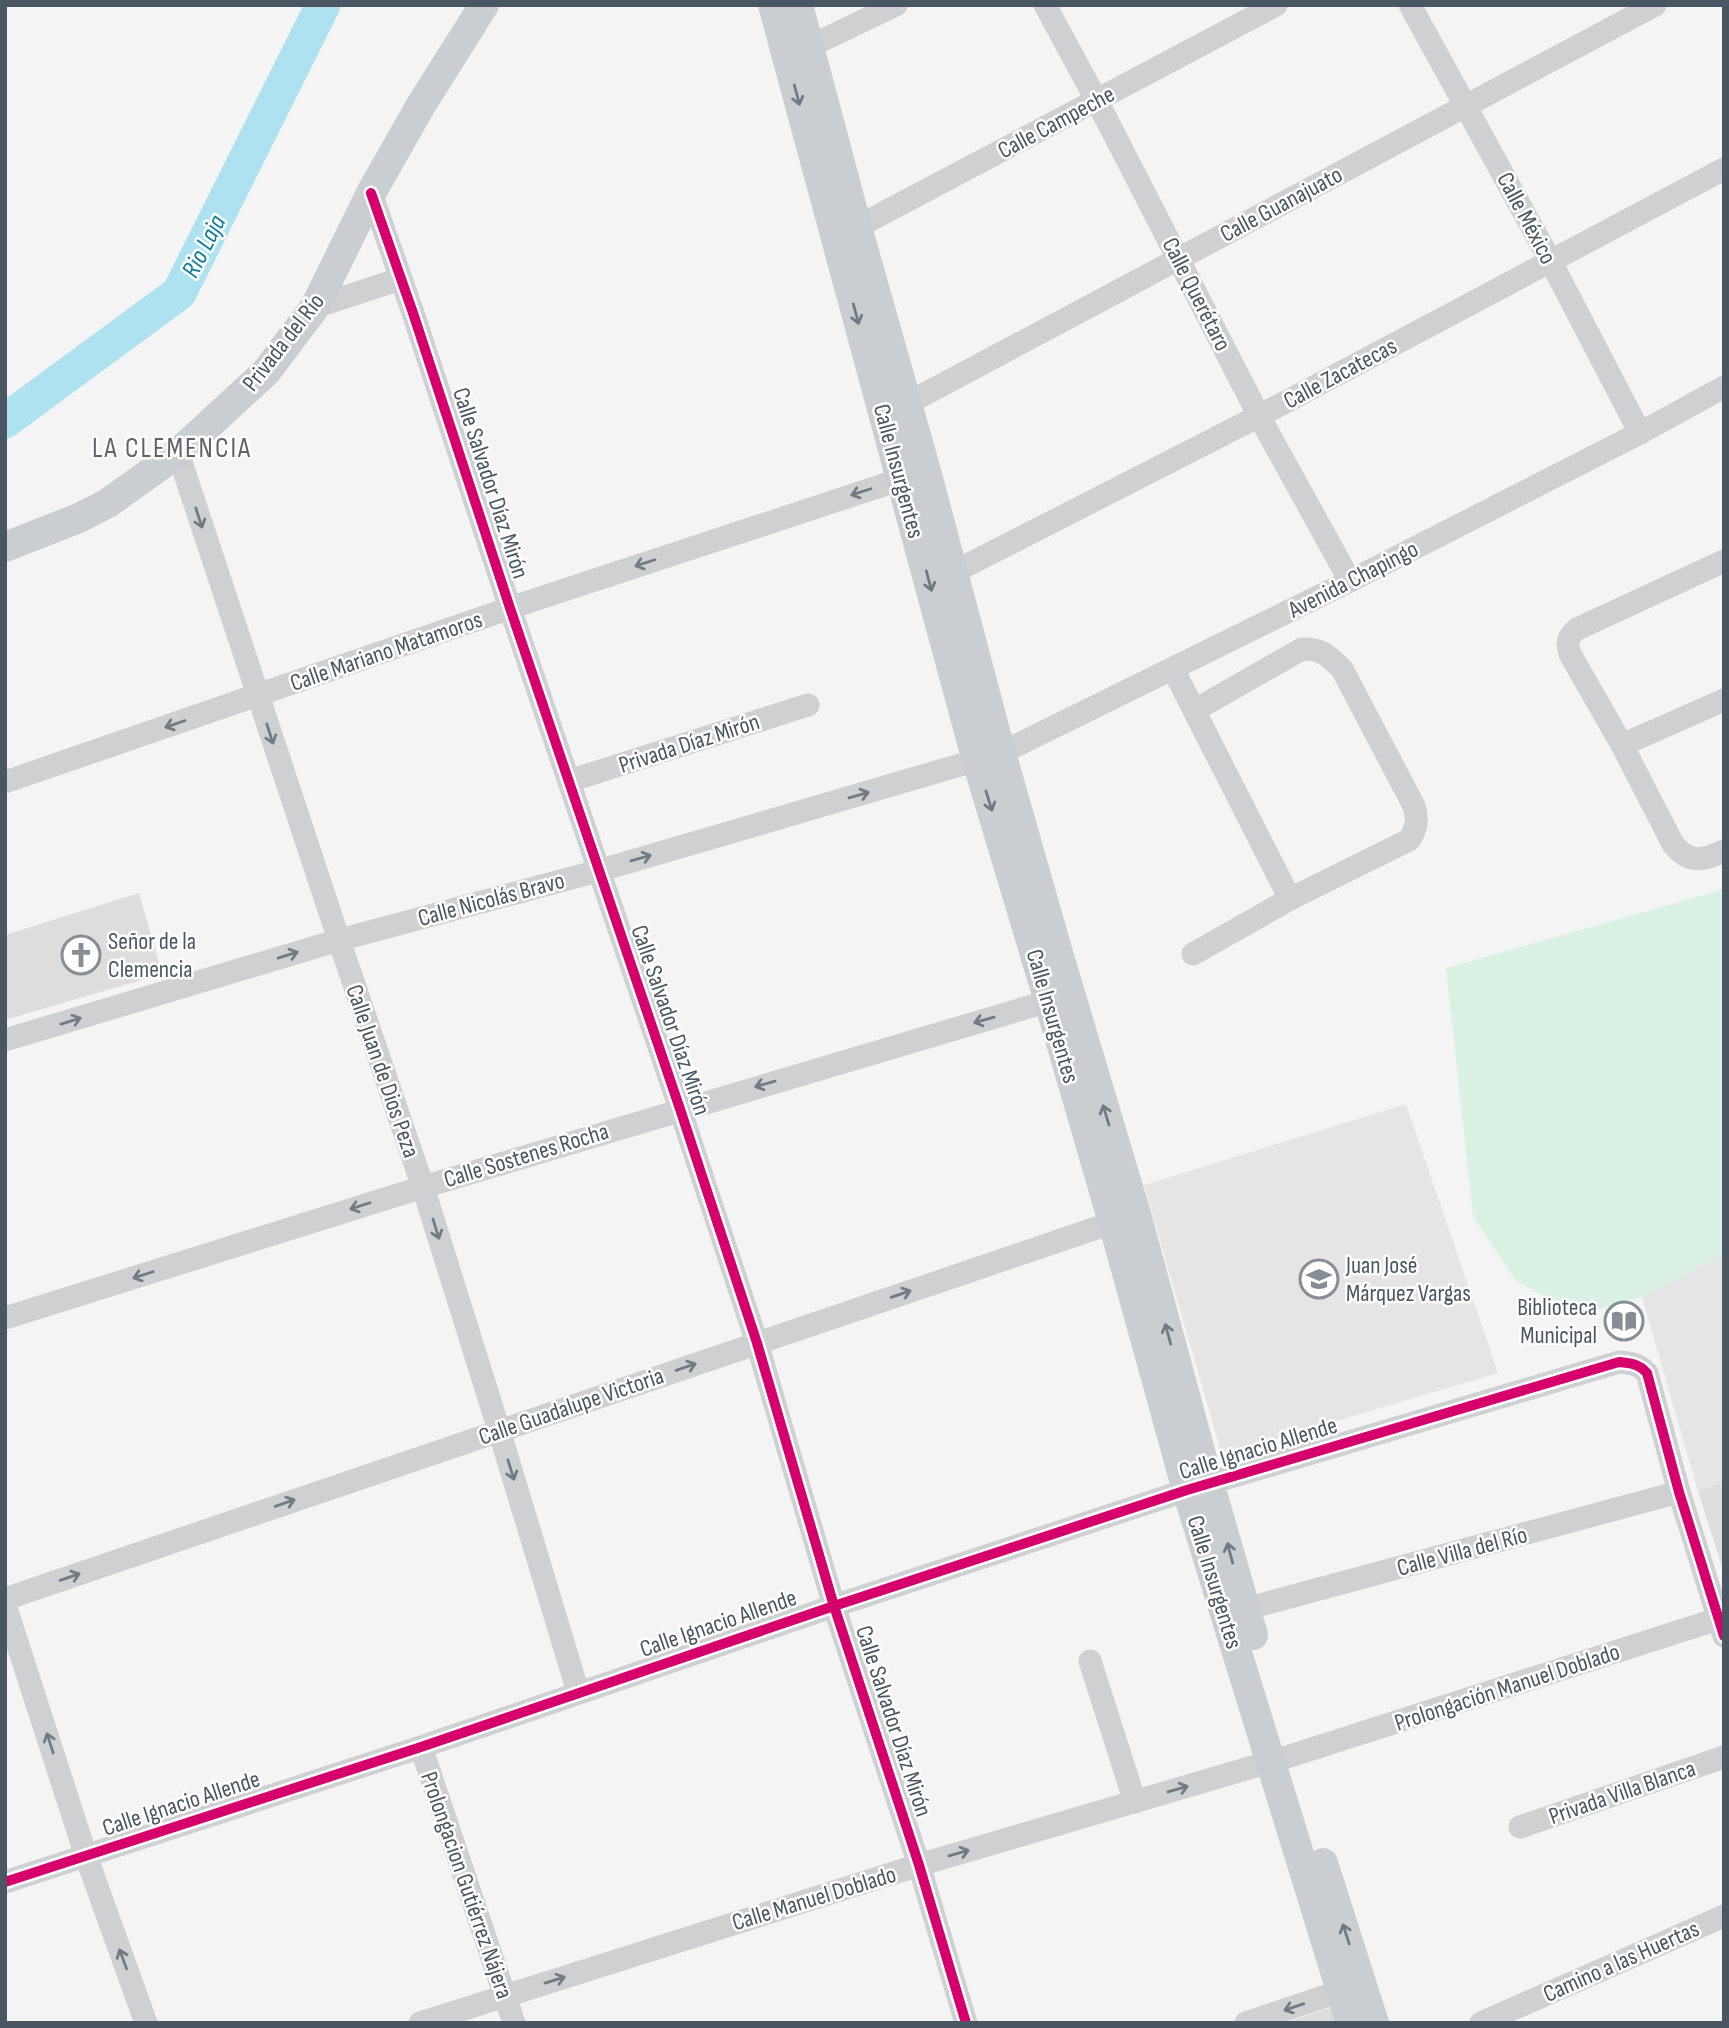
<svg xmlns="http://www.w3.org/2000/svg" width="1729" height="2028" font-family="'Sofia Sans Condensed',sans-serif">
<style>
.education{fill:#e6e5e6}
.green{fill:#d9f2e3}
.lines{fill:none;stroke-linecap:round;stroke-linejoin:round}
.river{stroke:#aee2f0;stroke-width:35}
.building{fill:#ddddde}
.minor{stroke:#ced0d2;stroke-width:23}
.major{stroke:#caced1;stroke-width:30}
.cycleway-casing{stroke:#fff;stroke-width:15}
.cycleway{stroke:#d6006c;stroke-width:10}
.oneway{stroke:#707a83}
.oneway2{stroke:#727b83}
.labels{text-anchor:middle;stroke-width:5;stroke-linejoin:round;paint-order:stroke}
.street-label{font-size:24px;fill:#4a5661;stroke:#fff}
.poi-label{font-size:24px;fill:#4a5661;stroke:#fff;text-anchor:start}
.water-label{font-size:26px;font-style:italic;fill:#0c7c9b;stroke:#fff}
.quarter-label{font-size:28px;letter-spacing:2px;fill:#5f6368;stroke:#fff}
</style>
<rect width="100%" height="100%" fill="#f4f4f4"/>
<g class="education">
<polygon points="1406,1104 1498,1373 1222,1455 1144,1185"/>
<polygon points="1724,1253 1724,1482 1698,1491 1642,1297"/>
</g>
<polygon class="green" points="1724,889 1724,1253 1642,1297 1596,1310 1556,1304 1515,1280 1473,1217 1446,968"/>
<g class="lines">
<polyline class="river" points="5,421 179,293 323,5"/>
</g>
<g class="building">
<polygon points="139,893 162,974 5,1020 5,935"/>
<polygon points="1724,1482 1724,1570 1723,1570 1698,1491"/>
<polygon points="1333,2007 1338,2023 1287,2023 1287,2022"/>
</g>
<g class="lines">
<g class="minor">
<polyline points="1045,5 1097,101 1259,416 1350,581"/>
<polyline points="1410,5 1550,260 1640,433"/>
<polyline points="796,53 896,5"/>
<polyline points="371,193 413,313 510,608 680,1109 757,1343 834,1606 919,1865 966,2023"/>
<polyline points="844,231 857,227 1276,5"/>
<polyline points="315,307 400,279"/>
<polyline points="908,403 1655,5"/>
<polyline points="178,453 339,940 423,1187 499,1430 578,1692"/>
<path d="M 1724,561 L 1577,629 C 1568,637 1566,642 1570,654 L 1622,745 L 1673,844 C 1689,864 1703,861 1724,851"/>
<polyline points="954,572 1259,416 1724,169"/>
<polyline points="1173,669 1290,899"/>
<polyline points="1622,745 1724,700"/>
<polyline points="569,781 808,705"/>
<polyline points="5,782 510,608 917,474"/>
<path d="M 1193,954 L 1290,899 L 1409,840 C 1417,828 1418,820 1414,806 L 1342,669 C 1328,656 1322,648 1302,649 L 1195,710"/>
<polyline points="5,1040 339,940 598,871 1001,753 1350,581 1640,433 1724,387"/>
<polyline points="5,1318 423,1187 1049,1001"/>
<polyline points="5,1599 1129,1217"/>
<polyline points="5,1605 86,1856 146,2023"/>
<polyline points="1245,1609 1679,1492"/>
<polyline points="1090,1661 1135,1802"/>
<polyline points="421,1747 514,2023"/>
<polyline points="1520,1827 1724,1757"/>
<path d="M 5,1882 L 421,1747 L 834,1606 L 1187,1490 L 1619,1362 C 1631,1363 1639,1364 1647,1373 L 1679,1492 L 1724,1636"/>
<polyline points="420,2023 919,1865 1290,1756 1724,1617"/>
<polyline points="1246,2023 1356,1986"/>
<polyline points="1481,2023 1724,1916"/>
</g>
<g class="major">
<polyline points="773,5 977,761 1049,1001 1113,1222 1187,1490 1351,2023"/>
<polyline points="798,5 857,227 926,471 1001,753 1058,953 1136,1214 1201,1455 1253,1635"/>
<polyline points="5,547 79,518 108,503 178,453 266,372 315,307 371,193 421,105 484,5"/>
<polyline points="1323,1863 1374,2023"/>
</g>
<defs>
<g id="cycleway">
<polyline points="371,193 413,313 510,608 680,1109 757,1343 834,1606 919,1865 966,2023"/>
<path d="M 5,1882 L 421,1747 L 834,1606 L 1187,1490 L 1619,1362 C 1631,1363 1639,1364 1647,1373 L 1679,1492 L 1724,1636"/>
</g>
</defs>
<use href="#cycleway" class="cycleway-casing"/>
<use href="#cycleway" class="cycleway"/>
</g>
<defs><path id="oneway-shaft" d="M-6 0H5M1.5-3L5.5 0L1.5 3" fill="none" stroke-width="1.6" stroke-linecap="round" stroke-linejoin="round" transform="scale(1.75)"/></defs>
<g class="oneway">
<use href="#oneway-shaft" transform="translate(797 95) rotate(75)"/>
<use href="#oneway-shaft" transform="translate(856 314) rotate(75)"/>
<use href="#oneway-shaft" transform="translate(929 581) rotate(75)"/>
<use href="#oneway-shaft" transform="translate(989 801) rotate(73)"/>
<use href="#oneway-shaft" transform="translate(1106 1115) rotate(-107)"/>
<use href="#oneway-shaft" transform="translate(1168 1334) rotate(-105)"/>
<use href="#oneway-shaft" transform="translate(1230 1553) rotate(-105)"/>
<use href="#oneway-shaft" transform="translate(1346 1934) rotate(-108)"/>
</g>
<g class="oneway2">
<use href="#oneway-shaft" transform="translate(861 492) rotate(162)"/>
<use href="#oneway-shaft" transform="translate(199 518) rotate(72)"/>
<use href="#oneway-shaft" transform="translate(645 563) rotate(162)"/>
<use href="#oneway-shaft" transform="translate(175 724) rotate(161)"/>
<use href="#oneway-shaft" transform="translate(270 734) rotate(72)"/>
<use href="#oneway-shaft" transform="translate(859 795) rotate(-16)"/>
<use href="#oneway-shaft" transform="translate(641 858) rotate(-16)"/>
<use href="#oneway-shaft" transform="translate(288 955) rotate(-17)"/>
<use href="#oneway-shaft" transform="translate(984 1020) rotate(164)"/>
<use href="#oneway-shaft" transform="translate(71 1021) rotate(-17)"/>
<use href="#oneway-shaft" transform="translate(765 1084) rotate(164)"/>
<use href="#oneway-shaft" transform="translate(360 1206) rotate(162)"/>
<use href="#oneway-shaft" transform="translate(436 1229) rotate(73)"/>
<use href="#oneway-shaft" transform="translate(143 1275) rotate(162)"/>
<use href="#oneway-shaft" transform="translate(901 1294) rotate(-19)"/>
<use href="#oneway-shaft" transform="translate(686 1367) rotate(-19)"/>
<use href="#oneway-shaft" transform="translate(511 1470) rotate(73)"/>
<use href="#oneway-shaft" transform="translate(285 1503) rotate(-19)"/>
<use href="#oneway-shaft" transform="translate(70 1577) rotate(-19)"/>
<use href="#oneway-shaft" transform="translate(50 1743) rotate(-108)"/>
<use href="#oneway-shaft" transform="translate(1178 1789) rotate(-16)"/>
<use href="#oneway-shaft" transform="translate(959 1853) rotate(-16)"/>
<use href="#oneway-shaft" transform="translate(123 1959) rotate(-110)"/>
<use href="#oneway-shaft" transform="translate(555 1980) rotate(-17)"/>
<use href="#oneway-shaft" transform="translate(1294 2007) rotate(161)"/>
</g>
<defs>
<symbol id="church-ring" viewBox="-11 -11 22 22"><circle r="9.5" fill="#fff" stroke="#868d94" stroke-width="1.5"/><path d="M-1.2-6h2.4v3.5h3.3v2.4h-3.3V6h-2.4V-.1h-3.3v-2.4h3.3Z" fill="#868d94"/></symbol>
<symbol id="school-ring" viewBox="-11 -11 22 22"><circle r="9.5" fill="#fff" stroke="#868d94" stroke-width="1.5"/><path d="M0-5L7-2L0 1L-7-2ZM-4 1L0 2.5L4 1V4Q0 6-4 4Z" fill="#868d94"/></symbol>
<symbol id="library-ring" viewBox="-11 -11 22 22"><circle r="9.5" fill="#fff" stroke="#868d94" stroke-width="1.5"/><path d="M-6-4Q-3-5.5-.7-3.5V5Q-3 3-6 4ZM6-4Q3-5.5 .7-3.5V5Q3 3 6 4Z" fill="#868d94"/></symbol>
</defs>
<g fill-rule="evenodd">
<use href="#church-ring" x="59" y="933" width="44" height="44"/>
<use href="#school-ring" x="1297" y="1257" width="44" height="44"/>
<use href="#library-ring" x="1602" y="1299" width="44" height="44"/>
</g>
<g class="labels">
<g class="street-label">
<text transform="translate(1056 122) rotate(-28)" y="8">Calle Campeche</text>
<text transform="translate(1281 204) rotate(-28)" y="8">Calle Guanajuato</text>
<text transform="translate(1527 218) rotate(62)" y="8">Calle México</text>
<text transform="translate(1197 294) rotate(63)" y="8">Calle Querétaro</text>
<text transform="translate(283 342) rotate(-52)" y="8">Privada del Río</text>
<text transform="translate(1340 373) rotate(-28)" y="8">Calle Zacatecas</text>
<text transform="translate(899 471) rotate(75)" y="8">Calle Insurgentes</text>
<text transform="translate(491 483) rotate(72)" y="8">Calle Salvador Díaz Mirón</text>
<text transform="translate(1353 579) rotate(-27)" y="8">Avenida Chapingo</text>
<text transform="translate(386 651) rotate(-19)" y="8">Calle Mariano Matamoros</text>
<text transform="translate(689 743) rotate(-18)" y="8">Privada Díaz Mirón</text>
<text transform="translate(491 899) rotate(-15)" y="8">Calle Nicolás Bravo</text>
<text transform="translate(1053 1016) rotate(74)" y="8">Calle Insurgentes</text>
<text transform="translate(671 1020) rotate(71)" y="8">Calle Salvador Díaz Mirón</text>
<text transform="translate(383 1071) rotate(71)" y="8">Calle Juan de Dios Peza</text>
<text transform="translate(526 1155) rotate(-17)" y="8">Calle Sostenes Rocha</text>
<text transform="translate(571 1406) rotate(-19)" y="8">Calle Guadalupe Victoria</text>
<text transform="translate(1258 1448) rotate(-17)" y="8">Calle Ignacio Allende</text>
<text transform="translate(1462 1551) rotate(-15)" y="8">Calle Villa del Río</text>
<text transform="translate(1215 1582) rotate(73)" y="8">Calle Insurgentes</text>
<text transform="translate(718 1623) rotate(-19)" y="8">Calle Ignacio Allende</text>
<text transform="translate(1507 1687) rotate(-18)" y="8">Prolongación Manuel Doblado</text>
<text transform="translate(894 1721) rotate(72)" y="8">Calle Salvador Díaz Mirón</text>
<text transform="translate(1622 1792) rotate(-19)" y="8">Privada Villa Blanca</text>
<text transform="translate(181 1803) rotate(-18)" y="8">Calle Ignacio Allende</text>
<text transform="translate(467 1885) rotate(71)" y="8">Prolongacion Gutiérrez Nájera</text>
<text transform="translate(814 1898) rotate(-17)" y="8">Calle Manuel Doblado</text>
<text transform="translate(1621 1961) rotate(-24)" y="8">Camino a las Huertas</text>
</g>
<g class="poi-label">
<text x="108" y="949">Señor de la<tspan x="108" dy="28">Clemencia</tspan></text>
<text x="1346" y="1273">Juan José<tspan x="1346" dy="28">Márquez Vargas</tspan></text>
<text x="1597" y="1315" text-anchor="end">Biblioteca<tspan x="1597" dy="28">Municipal</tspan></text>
</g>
<g class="water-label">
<text transform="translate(203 246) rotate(-63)" y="9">Rio Laja</text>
</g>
<g class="quarter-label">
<text x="172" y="457">LA CLEMENCIA</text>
</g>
</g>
<rect width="1729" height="2028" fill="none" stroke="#4a5661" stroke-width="14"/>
</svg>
